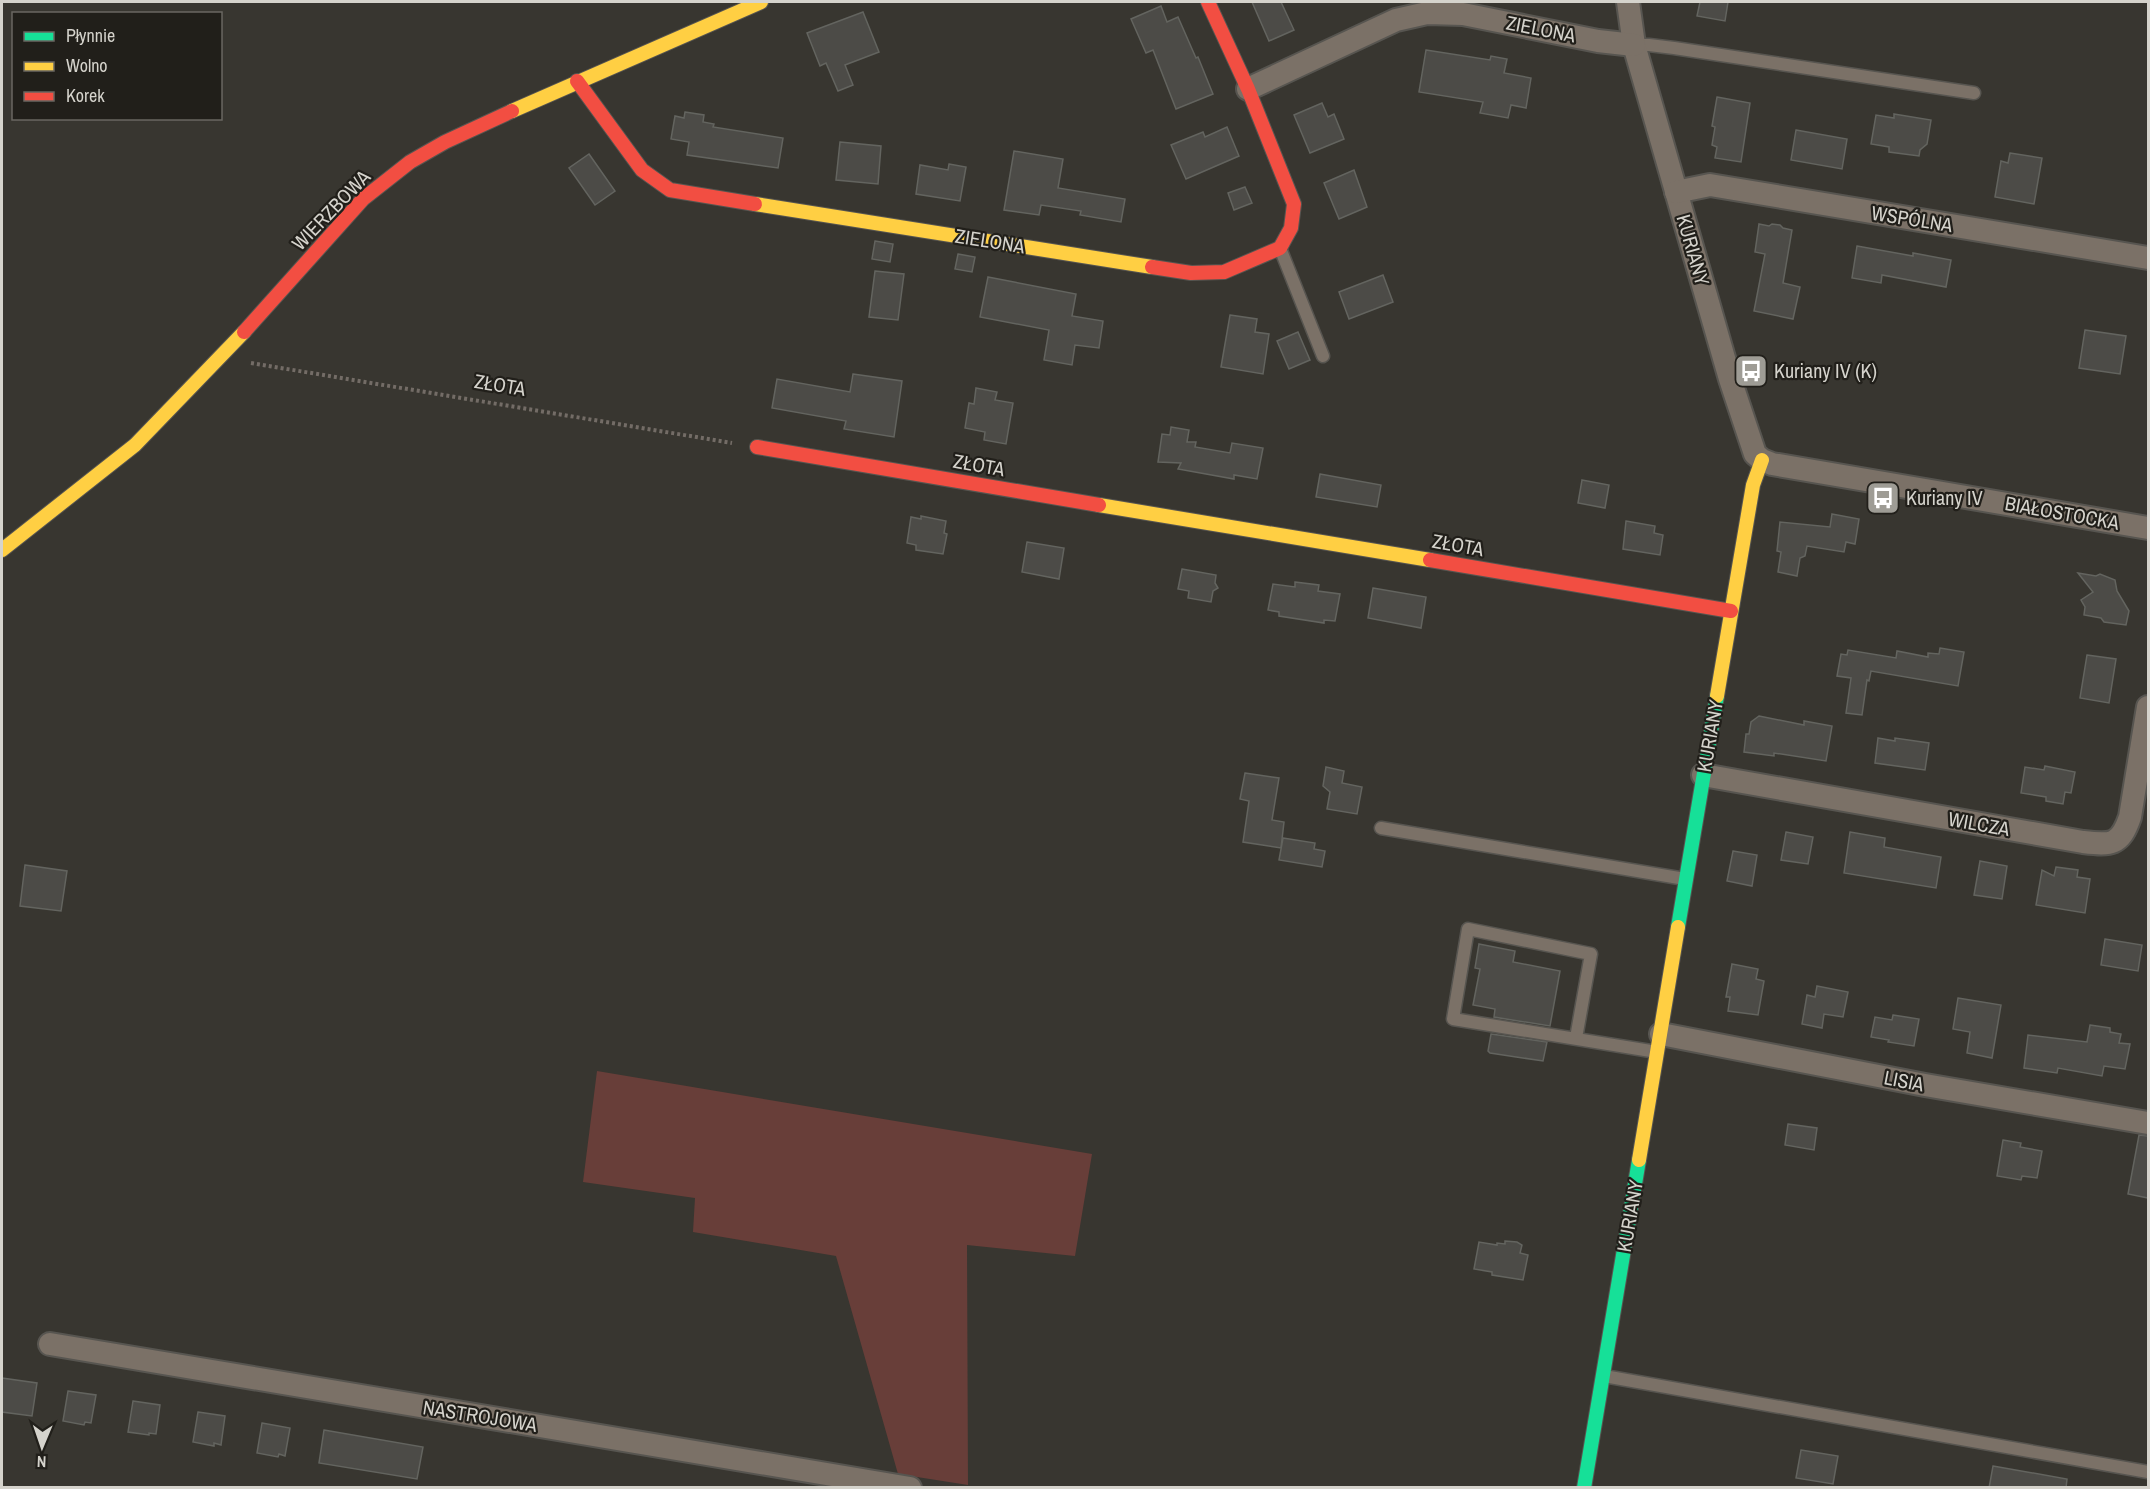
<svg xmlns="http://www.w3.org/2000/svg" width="2150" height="1489" font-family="'Archivo Narrow',sans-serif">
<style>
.green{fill:#683e39}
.building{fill:#4c4b47;stroke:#63645f;stroke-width:1.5}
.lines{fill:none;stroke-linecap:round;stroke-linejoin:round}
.lane-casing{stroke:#575550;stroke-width:15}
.street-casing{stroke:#575550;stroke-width:26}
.fast-casing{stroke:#575550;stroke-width:16}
.slow-casing{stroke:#575550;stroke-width:16}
.jam-casing{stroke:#575550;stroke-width:16}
.path{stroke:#736c66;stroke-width:4;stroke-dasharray:3 3;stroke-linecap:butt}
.lane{stroke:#7b7167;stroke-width:12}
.street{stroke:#7b7167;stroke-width:22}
.fast{stroke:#16e098;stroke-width:14}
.slow{stroke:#ffcf43;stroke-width:14}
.jam{stroke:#f24e42;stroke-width:14}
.labels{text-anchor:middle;stroke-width:4.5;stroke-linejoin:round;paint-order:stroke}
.street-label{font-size:20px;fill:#d5d3cc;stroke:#211f1a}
.poi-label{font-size:20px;fill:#d5d3cc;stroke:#211f1a;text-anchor:start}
</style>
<rect width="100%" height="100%" fill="#383630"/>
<polygon class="green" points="597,1071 1092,1154 1075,1256 967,1245 968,1485 898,1474 836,1256 693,1232 695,1198 583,1182"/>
<g class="building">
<polygon points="1252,2 1281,2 1294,30 1269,41"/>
<polygon points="1700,2 1728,2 1725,21 1697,16"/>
<polygon points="1161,6 1167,22 1178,17 1196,58 1198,57 1213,94 1176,109 1153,50 1146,53 1131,19"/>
<polygon points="863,12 879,52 845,65 853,85 838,91 826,63 820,66 807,33"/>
<polygon points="1426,50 1490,60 1491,56 1507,59 1504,73 1531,78 1526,108 1511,105 1508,118 1480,113 1483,102 1419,92"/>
<polygon points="1717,97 1750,103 1741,162 1715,158 1717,147 1712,145 1715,127 1712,126"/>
<polygon points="1322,103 1328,117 1334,114 1344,139 1310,153 1294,115"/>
<polygon points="685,112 704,115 703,122 714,124 713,127 783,138 778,168 687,155 689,142 671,139 675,116 684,118"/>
<polygon points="1894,114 1931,120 1927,144 1920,150 1919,156 1889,152 1889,147 1871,144 1876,115 1894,118"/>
<polygon points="1227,127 1239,156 1186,179 1171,145 1203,132 1205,137"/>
<polygon points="1796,130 1847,139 1842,169 1791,160"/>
<polygon points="840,142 881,146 878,184 836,180"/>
<polygon points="1014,151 1063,159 1058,188 1125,199 1121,222 1080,215 1081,211 1041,205 1039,215 1004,210"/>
<polygon points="2010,153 2042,158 2034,204 1995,197 2001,161 2008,163"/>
<polygon points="589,154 615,191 595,205 569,168"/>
<polygon points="949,164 966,167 960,201 916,194 920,165 948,170"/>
<polygon points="1354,170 1367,207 1339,219 1324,183"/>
<polygon points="1245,187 1252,203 1234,210 1228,193"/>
<polygon points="1759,224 1769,226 1772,224 1780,225 1783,228 1792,230 1783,283 1800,287 1793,319 1754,311 1765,254 1755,252"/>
<polygon points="875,241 893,244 890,262 872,259"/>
<polygon points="1857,246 1913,256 1913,253 1951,260 1946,287 1882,275 1881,283 1852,278"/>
<polygon points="958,254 975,257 972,272 955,269"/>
<polygon points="875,271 904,274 898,320 869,317"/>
<polygon points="1383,275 1393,302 1349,319 1339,292"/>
<polygon points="988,277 1076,294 1072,316 1103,321 1099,348 1075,345 1072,365 1044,360 1049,330 980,317"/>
<polygon points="1230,315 1257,319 1255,332 1269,334 1263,374 1221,367"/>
<polygon points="2085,330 2126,336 2120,374 2079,368"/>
<polygon points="1298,332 1310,360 1289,369 1277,341"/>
<polygon points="853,374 902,381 894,437 844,429 846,421 772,408 777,379 850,392"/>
<polygon points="976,388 997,392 995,400 1013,403 1006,444 984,440 985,432 965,428 969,403 974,404"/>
<polygon points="1171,427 1189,430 1187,442 1196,442 1195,447 1230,453 1232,443 1263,448 1257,479 1234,475 1234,479 1178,469 1181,463 1158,462 1162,434 1170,435"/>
<polygon points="1320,474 1381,485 1377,507 1316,497"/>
<polygon points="1582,480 1609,485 1605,508 1578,503"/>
<polygon points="1832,514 1859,519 1855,544 1846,542 1844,552 1807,546 1805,556 1800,558 1797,576 1778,572 1781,552 1777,551 1780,522 1830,527"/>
<polygon points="921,516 946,521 944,533 947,534 943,554 916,550 916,545 907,543 911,517 921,519"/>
<polygon points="1626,521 1655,526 1654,533 1663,535 1660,555 1623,549"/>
<polygon points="1027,542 1064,548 1059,579 1022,572"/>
<polygon points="1182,569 1216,575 1215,583 1218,588 1213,591 1211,602 1188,598 1189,591 1178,589"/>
<polygon points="2078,573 2096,576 2100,574 2115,580 2117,591 2129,611 2126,625 2104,622 2101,618 2084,615 2085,607 2081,600 2093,592"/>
<polygon points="1295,582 1319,585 1318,591 1340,594 1335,621 1324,620 1324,623 1279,616 1279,612 1268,610 1273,584 1295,587"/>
<polygon points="1373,588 1426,597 1421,628 1368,618"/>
<polygon points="1940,648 1964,652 1958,686 1871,671 1869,681 1867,680 1862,715 1846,713 1851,678 1837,676 1841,654 1847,655 1848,650 1896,658 1897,651 1928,657 1928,653 1939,654"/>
<polygon points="2087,655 2116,659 2109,703 2080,698"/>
<polygon points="1759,716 1804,725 1804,721 1832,726 1826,761 1774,753 1774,756 1744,752 1746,734 1749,734 1751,722"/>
<polygon points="1878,738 1895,741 1895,738 1929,743 1925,770 1875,763"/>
<polygon points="2045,766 2075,772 2071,793 2065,792 2063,804 2046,801 2046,797 2021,793 2025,767 2044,770"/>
<polygon points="1326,767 1344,771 1342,783 1362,787 1357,814 1327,809 1330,792 1323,786"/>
<polygon points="1245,773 1279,778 1272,820 1284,822 1281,848 1243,842 1249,801 1240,799"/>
<polygon points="1786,832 1813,837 1808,864 1781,860"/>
<polygon points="1850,832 1885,838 1884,847 1941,857 1936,888 1844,873"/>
<polygon points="1283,838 1315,843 1314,849 1325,851 1322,867 1279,860"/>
<polygon points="1733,851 1757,855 1752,886 1727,881"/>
<polygon points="1980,861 2007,866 2002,899 1974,895"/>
<polygon points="25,865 67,871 61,911 20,906"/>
<polygon points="2056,867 2078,870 2077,877 2090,879 2085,913 2036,905 2042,870 2054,876"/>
<polygon points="2105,939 2142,945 2138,971 2101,965"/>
<polygon points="1479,944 1515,951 1513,962 1560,971 1550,1026 1494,1017 1495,1009 1473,1005 1480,969 1475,968"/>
<polygon points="1732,964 1758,969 1756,979 1764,981 1758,1015 1728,1011 1730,997 1726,997"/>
<polygon points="1817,986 1848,992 1843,1017 1824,1014 1822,1028 1802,1024 1807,995 1815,997"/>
<polygon points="1958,998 2001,1005 1992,1058 1967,1053 1970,1032 1953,1029"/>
<polygon points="1893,1015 1919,1019 1914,1046 1888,1042 1889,1040 1871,1037 1875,1017 1892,1020"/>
<polygon points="2090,1025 2110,1028 2110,1032 2121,1034 2119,1043 2130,1044 2125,1069 2104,1066 2102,1076 2058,1068 2057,1073 2024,1068 2028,1035 2087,1042"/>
<polygon points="1491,1034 1547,1042 1543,1061 1490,1053 1488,1051"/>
<polygon points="1788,1124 1817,1128 1814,1150 1785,1145"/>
<polygon points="2139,1135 2148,1136 2148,1198 2128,1194"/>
<polygon points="2003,1140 2021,1143 2020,1147 2042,1151 2037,1178 2022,1176 2021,1180 1997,1176"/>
<polygon points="1505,1241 1517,1242 1522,1245 1520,1253 1528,1255 1523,1280 1492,1275 1492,1272 1474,1269 1479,1242 1497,1245 1497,1243 1505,1244"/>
<polygon points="2,1378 37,1383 32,1416 2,1412"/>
<polygon points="68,1391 96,1395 91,1423 85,1422 84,1425 63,1421"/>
<polygon points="133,1401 160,1405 156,1434 149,1433 149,1435 128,1432"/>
<polygon points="198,1412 225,1416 221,1445 214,1443 214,1446 193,1442"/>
<polygon points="262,1423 290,1428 285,1456 279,1454 278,1457 257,1453"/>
<polygon points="324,1430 423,1447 417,1479 319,1463"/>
<polygon points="1801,1450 1838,1456 1833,1484 1796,1478"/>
<polygon points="1993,1466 2067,1479 2066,1488 1989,1488"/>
</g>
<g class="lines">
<defs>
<g id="lane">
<polyline points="1634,45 1649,45 1674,48 1974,93"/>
<polyline points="1280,248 1323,356"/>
<polyline points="1381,828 1685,879"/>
<polyline points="1576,1038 1591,954 1468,929 1453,1019 1657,1052"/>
<polyline points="1604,1376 2148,1472"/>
</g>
<g id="street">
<polyline points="1628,2 1634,45 1730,379 1755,454 1762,460 1772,464 2148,528"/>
<polyline points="1248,89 1396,20 1427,13 1463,14 1598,41 1634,45"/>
<polyline points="1676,192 1710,185 2148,258"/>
<path d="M 1703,775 L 2083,842 C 2111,845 2120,846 2130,817 L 2148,707"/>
<polyline points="1661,1034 1925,1085 2148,1123"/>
<polyline points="50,1344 910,1488"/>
</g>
<g id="fast">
<polyline points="1678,927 1717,696"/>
<polyline points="1584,1488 1639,1160"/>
</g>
<g id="slow">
<polyline points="512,111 761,2"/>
<polyline points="755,204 1152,267"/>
<polyline points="1099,505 1430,560"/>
<polyline points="2,550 135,445 244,332"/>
<polyline points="1717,696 1753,485 1762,460"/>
<polyline points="1639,1160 1678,927"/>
</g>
<g id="jam">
<polyline points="577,81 642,170 670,190 755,204"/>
<polyline points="1152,267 1191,273 1224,272 1280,248 1291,228 1294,204 1248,89 1208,2"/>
<polyline points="244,332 363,199 410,162 445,142 512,111"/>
<polyline points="757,447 1099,505"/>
<polyline points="1430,560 1731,611"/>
</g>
</defs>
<use href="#lane" class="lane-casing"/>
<use href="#street" class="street-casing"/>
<use href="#fast" class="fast-casing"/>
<use href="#slow" class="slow-casing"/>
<use href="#jam" class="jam-casing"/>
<polyline class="path" points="251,363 732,443"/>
<use href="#lane" class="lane"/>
<use href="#street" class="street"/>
<use href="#fast" class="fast"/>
<use href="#slow" class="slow"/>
<use href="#jam" class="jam"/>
</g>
<defs>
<symbol id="bus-square" viewBox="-11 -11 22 22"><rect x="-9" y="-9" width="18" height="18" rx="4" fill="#9e9c95" stroke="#211f1a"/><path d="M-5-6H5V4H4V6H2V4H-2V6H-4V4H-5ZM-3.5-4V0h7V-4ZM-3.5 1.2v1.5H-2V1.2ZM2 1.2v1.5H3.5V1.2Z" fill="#fff"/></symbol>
</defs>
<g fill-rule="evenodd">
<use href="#bus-square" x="1732" y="352" width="38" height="38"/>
<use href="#bus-square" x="1864" y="479" width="38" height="38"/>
</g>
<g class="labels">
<g class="street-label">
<text transform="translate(1541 29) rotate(11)" y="7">ZIELONA</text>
<text transform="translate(331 210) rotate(-46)" y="7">WIERZBOWA</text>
<text transform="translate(1912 219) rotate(9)" y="7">WSPÓLNA</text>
<text transform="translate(990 241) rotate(9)" y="7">ZIELONA</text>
<text transform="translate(1693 250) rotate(74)" y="7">KURIANY</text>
<text transform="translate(500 385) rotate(9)" y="7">ZŁOTA</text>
<text transform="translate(979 465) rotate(10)" y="7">ZŁOTA</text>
<text transform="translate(2062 513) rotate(10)" y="7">BIAŁOSTOCKA</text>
<text transform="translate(1458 545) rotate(10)" y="7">ZŁOTA</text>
<text transform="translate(1710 736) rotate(-80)" y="7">KURIANY</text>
<text transform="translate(1979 824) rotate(10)" y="7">WILCZA</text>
<text transform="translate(1904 1081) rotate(11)" y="7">LISIA</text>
<text transform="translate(1630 1216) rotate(-80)" y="7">KURIANY</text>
<text transform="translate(480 1416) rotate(9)" y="7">NASTROJOWA</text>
</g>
<g class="poi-label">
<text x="1774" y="378">Kuriany IV (K)</text>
<text x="1906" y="505">Kuriany IV</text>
</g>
</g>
<rect width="2150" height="1489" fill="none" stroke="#d5d3cc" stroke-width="6"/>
<rect x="12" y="12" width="210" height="108" fill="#211f1a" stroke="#696761" stroke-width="1.5"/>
<rect x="24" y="32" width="30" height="9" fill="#16e098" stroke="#696761" stroke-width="1.5"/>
<text x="66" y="42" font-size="18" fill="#d5d3cc">Płynnie</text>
<rect x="24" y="62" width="30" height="9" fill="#ffcf43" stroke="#696761" stroke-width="1.5"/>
<text x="66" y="72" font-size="18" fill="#d5d3cc">Wolno</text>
<rect x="24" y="92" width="30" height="9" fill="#f24e42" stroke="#696761" stroke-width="1.5"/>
<text x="66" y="102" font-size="18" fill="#d5d3cc">Korek</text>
<g transform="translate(42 1447) rotate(182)" stroke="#211f1a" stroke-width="4.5" paint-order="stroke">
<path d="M0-4.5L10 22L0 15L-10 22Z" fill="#d5d3cc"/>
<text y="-9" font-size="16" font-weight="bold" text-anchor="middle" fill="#d5d3cc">N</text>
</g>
</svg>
